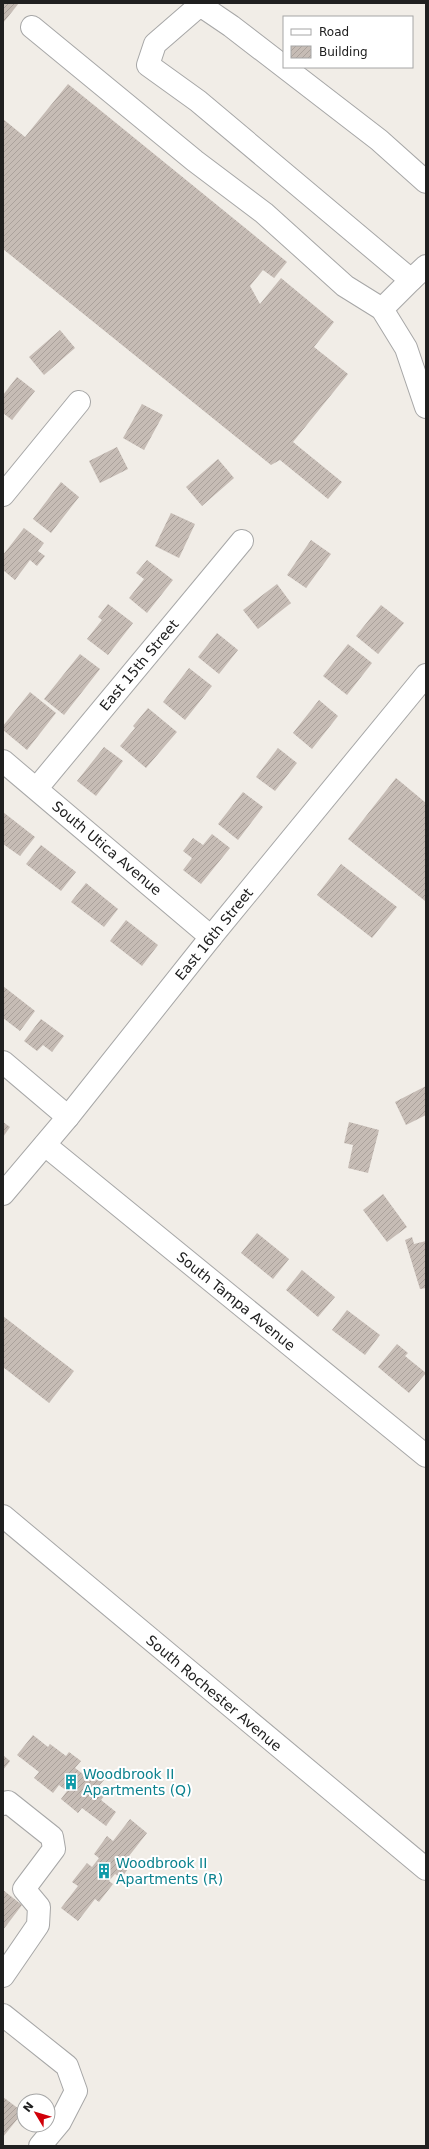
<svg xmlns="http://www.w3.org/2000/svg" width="429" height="2149" font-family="'DejaVu Sans',sans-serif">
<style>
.building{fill:url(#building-hatch)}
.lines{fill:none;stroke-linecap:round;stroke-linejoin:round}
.minor-casing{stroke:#a7a7a7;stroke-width:24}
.minor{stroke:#fff;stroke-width:22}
.labels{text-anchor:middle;stroke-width:4;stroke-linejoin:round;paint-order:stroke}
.street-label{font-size:14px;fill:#202020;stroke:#fff}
.culture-label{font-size:14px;fill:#0d838f;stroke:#fff;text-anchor:start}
</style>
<defs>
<pattern id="building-hatch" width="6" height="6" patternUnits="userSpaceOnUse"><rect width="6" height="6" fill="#c6bcb5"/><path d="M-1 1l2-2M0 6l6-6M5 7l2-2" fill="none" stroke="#aaa19b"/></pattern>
</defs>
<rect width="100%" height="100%" fill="#f1ede7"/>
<g class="building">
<polygon points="3,3 19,3 3,23"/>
<polygon points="68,84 287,262 274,278 263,270 250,286 260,304 281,278 334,322 314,347 348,374 293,442 342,482 328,499 280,460 271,465 3,249 3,119 25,137"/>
<polygon points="60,330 75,348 44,375 29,357"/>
<polygon points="17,377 35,391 12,420 3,413 3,395"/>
<polygon points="142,404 163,415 144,450 123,438"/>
<polygon points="117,447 128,469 100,483 89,461"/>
<polygon points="218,459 234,478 202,506 186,487"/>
<polygon points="61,482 79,497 51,533 33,519"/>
<polygon points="171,513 195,524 179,558 155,546"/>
<polygon points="24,528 44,543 38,551 45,556 37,566 30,560 15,580 3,570 3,555"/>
<polygon points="311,540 331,554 306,588 287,575"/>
<polygon points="147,560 173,580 147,613 129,598 144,579 136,573"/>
<polygon points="277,584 291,603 258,629 243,610"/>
<polygon points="108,604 133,623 108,655 87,639 102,620 98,617"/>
<polygon points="381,605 404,623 378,654 356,636"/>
<polygon points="217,633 238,650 219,674 198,657"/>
<polygon points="348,644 372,663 347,695 323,676"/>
<polygon points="80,654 100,669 64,715 44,699"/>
<polygon points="189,668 212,686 185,720 163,702"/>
<polygon points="30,692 56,713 27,750 3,730 3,726"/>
<polygon points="319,700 338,716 312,749 293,733"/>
<polygon points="148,708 177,732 146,768 120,746 135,728 133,726"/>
<polygon points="104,747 123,761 96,796 77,781"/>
<polygon points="278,748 297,763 275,791 256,777"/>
<polygon points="396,778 426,803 425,901 348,839"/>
<polygon points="243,792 263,807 238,840 218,824"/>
<polygon points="3,812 35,837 20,856 3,844"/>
<polygon points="212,834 230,848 201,884 183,870 192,858 183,851 193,838 203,845"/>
<polygon points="41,845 76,872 61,891 26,864"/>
<polygon points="341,864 397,907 372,938 317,895"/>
<polygon points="86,883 118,909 104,927 71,902"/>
<polygon points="126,920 158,945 142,966 110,941"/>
<polygon points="3,986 35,1011 20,1031 3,1018"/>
<polygon points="41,1019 64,1036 52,1052 43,1045 37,1051 24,1041"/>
<polygon points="426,1086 426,1115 406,1125 395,1102"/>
<polygon points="3,1122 10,1127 3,1137"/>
<polygon points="349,1122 379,1130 368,1173 348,1168 353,1145 344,1143"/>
<polygon points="383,1194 407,1227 387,1242 363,1210"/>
<polygon points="257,1233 289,1259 273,1279 241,1253"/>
<polygon points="412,1237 414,1244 426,1241 426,1288 420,1289 405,1240"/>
<polygon points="302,1270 335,1297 318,1317 286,1290"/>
<polygon points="347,1310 380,1335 365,1355 332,1330"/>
<polygon points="3,1316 74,1371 49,1403 3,1367"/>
<polygon points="397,1344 408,1353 405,1356 426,1373 409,1393 378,1367"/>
<polygon points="33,1735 48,1747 50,1744 66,1756 69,1752 81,1761 75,1768 87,1777 92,1770 104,1780 97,1788 105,1795 101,1800 116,1812 106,1826 82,1808 78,1813 61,1799 67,1791 59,1785 53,1793 34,1778 39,1772 17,1755"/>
<polygon points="3,1755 10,1761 3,1770"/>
<polygon points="130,1819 147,1833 129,1856 135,1860 121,1878 115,1874 109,1881 113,1884 99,1902 95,1899 78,1921 61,1908 78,1886 72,1882 87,1863 92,1867 99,1858 94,1854 107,1836 113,1841"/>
<polygon points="3,1890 22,1905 3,1930"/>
<polygon points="3,2097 23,2112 3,2137"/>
</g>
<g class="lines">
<defs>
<g id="minor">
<polyline points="32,27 195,161 264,213 345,286 382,309 406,348 426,407"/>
<polyline points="426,182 379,140 231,26 200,5 155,44 148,65 198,101 411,280 426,266"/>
<polyline points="382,309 411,280"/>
<polyline points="3,495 79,402"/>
<polyline points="3,761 211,937"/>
<polyline points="37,788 242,541"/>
<polyline points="3,1062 68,1117"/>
<polyline points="45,1145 426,1456"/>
<polyline points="3,1194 68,1117 211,937 426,675"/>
<polyline points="3,1516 426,1869"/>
<polyline points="3,1804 8,1802 52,1837 54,1849 24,1889 39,1907 38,1925 3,1976"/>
<polyline points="3,2015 67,2066 76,2091 60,2122 40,2146"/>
</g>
</defs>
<use href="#minor" class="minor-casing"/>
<use href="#minor" class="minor"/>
</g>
<defs>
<symbol id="building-bare" viewBox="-9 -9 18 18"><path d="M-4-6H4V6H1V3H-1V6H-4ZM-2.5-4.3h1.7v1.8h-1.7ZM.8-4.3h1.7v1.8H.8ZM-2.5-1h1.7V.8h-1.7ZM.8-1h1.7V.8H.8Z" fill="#0f9aa8" stroke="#fff" stroke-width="2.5" paint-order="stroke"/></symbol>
</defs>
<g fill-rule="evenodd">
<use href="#building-bare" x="60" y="1771" width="22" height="22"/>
<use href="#building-bare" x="93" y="1860" width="22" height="22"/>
</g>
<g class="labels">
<g class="street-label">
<text transform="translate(139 665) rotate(-50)" y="5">East 15th Street</text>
<text transform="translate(107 848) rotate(40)" y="5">South Utica Avenue</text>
<text transform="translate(214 934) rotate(-51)" y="5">East 16th Street</text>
<text transform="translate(236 1301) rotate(39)" y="5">South Tampa Avenue</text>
<text transform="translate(214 1693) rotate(40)" y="5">South Rochester Avenue</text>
</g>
<g class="culture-label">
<text x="83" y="1779">Woodbrook II<tspan x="83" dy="16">Apartments (Q)</tspan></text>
<text x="116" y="1868">Woodbrook II<tspan x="116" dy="16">Apartments (R)</tspan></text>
</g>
</g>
<rect width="429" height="2149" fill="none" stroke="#202020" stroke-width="8"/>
<rect x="283" y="16" width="130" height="52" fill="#ffffff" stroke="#a6a6a6"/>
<rect x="291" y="29" width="20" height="6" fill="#ffffff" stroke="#a6a6a6"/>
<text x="319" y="36" font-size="12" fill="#202020">Road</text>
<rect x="291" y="46" width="20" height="12" fill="url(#building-hatch)" stroke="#a6a6a6"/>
<text x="319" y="56" font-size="12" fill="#202020">Building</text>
<g transform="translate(36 2113) rotate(308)"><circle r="19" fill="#ffffff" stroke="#a6a6a6"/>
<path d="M0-3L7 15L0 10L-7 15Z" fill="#d10009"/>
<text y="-6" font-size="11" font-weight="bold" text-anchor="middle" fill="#202020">N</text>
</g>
</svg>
